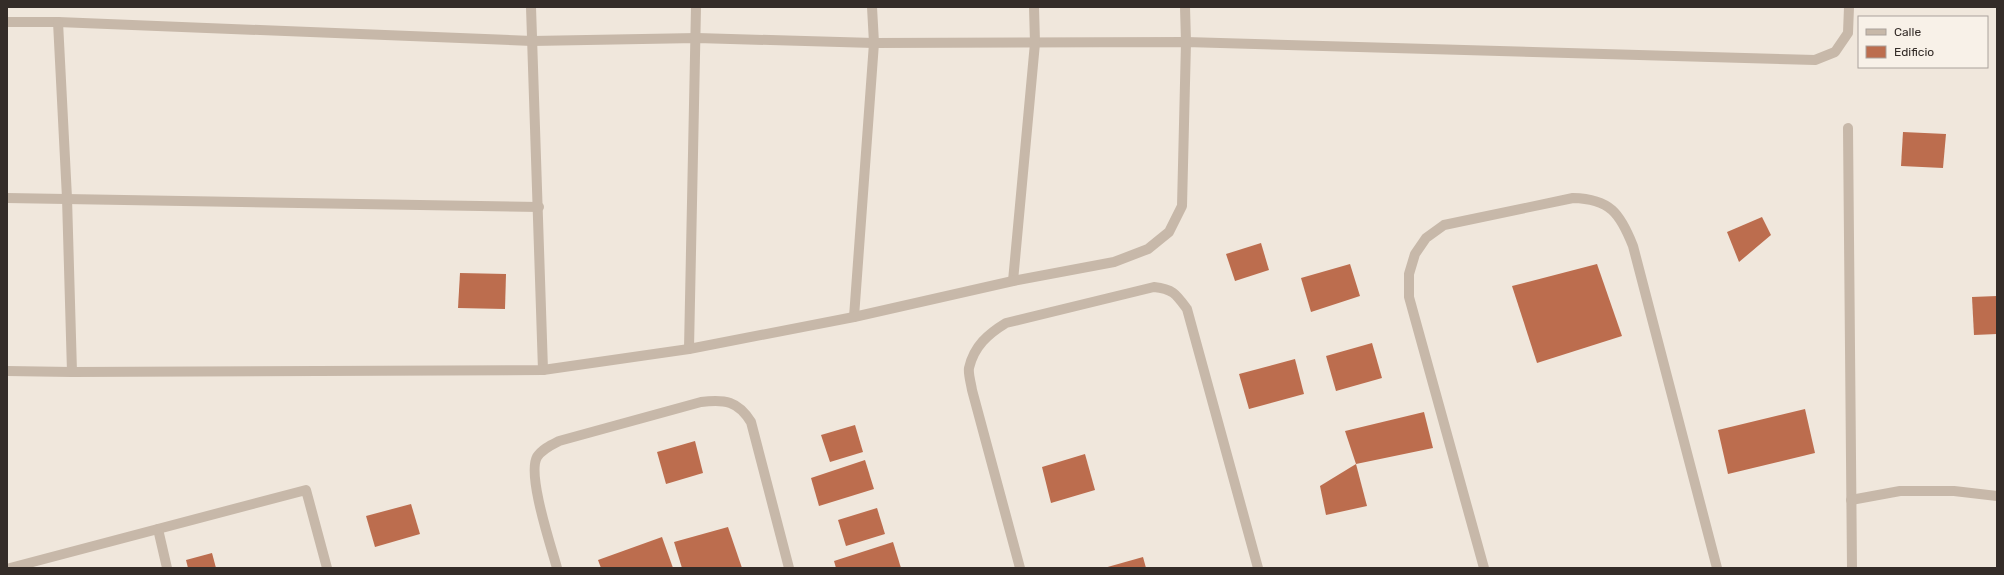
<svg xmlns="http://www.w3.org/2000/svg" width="2004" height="575" font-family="Rubik,sans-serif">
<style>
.building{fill:#bc6d4e}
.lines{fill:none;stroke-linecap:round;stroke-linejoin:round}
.minor{stroke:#c7b8a9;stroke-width:10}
</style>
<rect width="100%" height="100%" fill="#f0e7dc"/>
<g class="building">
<polygon points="1903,132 1946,134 1943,168 1901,166"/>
<polygon points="1762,217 1771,235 1739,262 1727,232"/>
<polygon points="1261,243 1269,270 1235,281 1226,254"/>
<polygon points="1350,264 1360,296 1311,312 1301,278"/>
<polygon points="1597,264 1622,336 1537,363 1512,286"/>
<polygon points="460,273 506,274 505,309 458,308"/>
<polygon points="1997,296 1997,334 1974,335 1972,297"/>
<polygon points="1372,343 1382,378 1336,391 1326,356"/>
<polygon points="1295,359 1304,394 1249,409 1239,374"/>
<polygon points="1805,409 1815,453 1728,474 1718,430"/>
<polygon points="1424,412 1433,448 1356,464 1345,431"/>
<polygon points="855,425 863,452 830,462 821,435"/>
<polygon points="695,441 703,473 666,484 657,452"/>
<polygon points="1085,454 1095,490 1051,503 1042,467"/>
<polygon points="865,460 874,489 819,506 811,478"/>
<polygon points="1356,464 1367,506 1326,515 1320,486"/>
<polygon points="411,504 420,534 375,547 366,516"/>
<polygon points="877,508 885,534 846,546 838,520"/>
<polygon points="728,527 742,568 682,568 674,542"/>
<polygon points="662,537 673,568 601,568 598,560"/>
<polygon points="893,542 901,568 836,568 834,561"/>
<polygon points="212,553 216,568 188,568 186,560"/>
<polygon points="1143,557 1146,568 1104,568"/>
</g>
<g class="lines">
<g class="minor">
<polyline points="531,7 543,370"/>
<polyline points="7,22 58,22 532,41 697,38 874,43 1186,42 1815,60 1835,52 1848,33 1849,7"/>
<polyline points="58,22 67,198 72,372"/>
<polyline points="1848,128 1852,568"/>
<polyline points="7,198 539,207"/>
<polyline points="1013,281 1035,43 1034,7"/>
<polyline points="854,317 874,43 872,7"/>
<polyline points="689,349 696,7"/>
<polyline points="7,371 72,372 543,370 689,349 854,317 1013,281 1114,262 1148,249 1169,232 1182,206 1186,42 1185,7"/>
<polyline points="1851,500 1900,491 1954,491 1997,496"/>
<polyline points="158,529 167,568"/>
<polyline points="10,568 306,490 327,568"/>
<path d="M 557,568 C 551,546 527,475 537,457 C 542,449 551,445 559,441 L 701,402 C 725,399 738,401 751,422 L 789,568"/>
<path d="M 1020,568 L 972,390 C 971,383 968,374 969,368 C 974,346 988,334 1006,323 L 1154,287 C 1173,289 1176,294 1187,309 L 1258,568"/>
<path d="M 1484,568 L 1409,297 L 1409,274 L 1415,254 L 1426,238 L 1444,225 L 1573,198 C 1610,199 1620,213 1633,246 L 1717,568"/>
</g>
</g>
<rect width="2004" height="575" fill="none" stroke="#342c28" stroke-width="16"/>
<rect x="1858" y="16" width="130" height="52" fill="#f8f1e8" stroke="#aaa29b"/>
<rect x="1866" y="29" width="20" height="6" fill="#c7b8a9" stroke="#aaa29b"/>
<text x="1894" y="36" font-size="12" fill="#342c28">Calle</text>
<rect x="1866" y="46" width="20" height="12" fill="#bc6d4e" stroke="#aaa29b"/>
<text x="1894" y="56" font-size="12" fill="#342c28">Edificio</text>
</svg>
